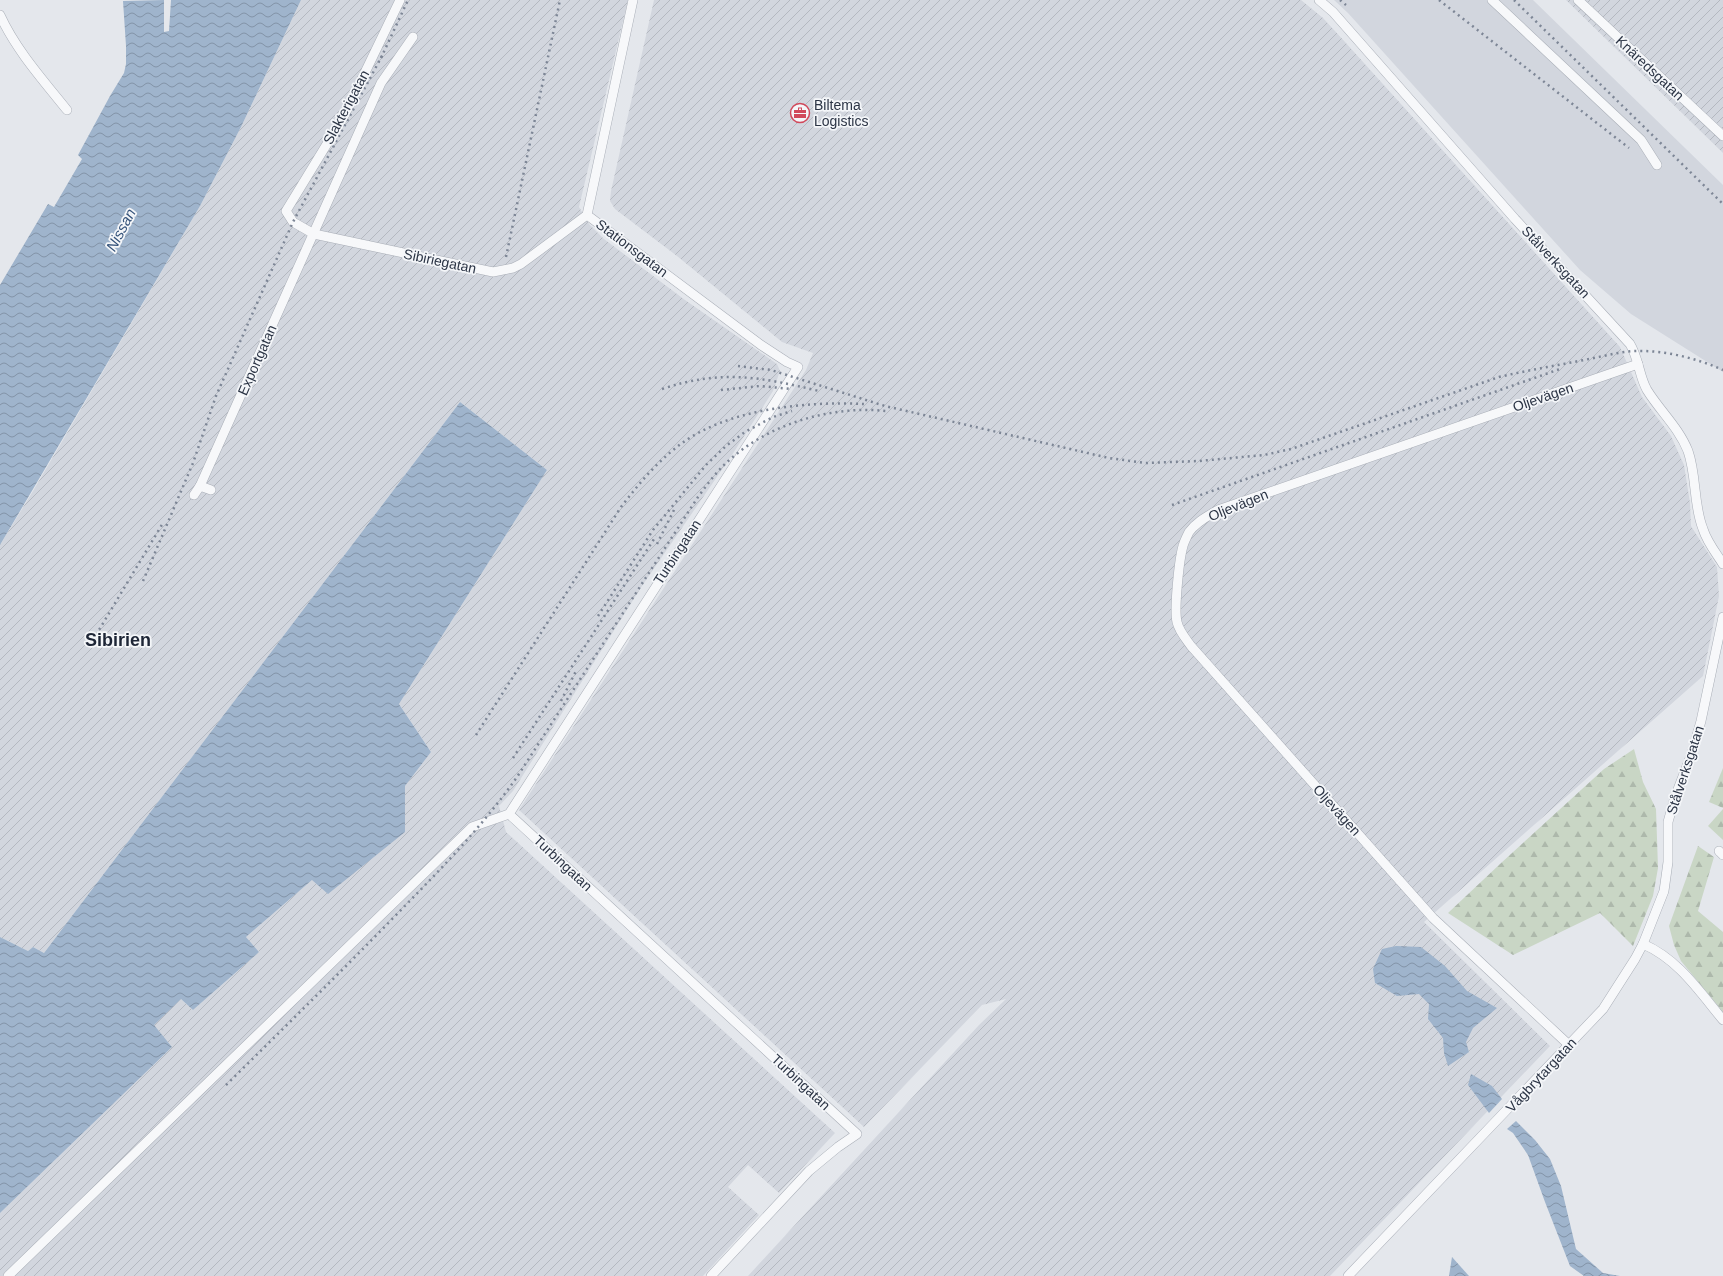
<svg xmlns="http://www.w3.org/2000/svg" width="1723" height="1276" font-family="Helvetica,sans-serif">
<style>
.built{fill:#d2d6de}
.industrial{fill:url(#industrial-furrows)}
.forest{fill:url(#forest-firs)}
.water{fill:url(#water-waves)}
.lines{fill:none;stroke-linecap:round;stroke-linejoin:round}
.minor-casing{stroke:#a9aeb7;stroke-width:10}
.minor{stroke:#f7f8fa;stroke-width:9}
.rail{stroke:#7d8696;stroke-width:2.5;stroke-dasharray:2 4;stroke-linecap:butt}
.labels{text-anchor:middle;stroke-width:3.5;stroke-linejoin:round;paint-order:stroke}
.street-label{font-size:14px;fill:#2b3445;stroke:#f4f6f9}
.poi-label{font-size:14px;fill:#2b3445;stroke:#f4f6f9;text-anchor:start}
.water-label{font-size:15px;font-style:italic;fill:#34527a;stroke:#f4f6f9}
.district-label{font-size:18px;font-weight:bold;fill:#1d2536;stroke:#f4f6f9}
</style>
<defs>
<pattern id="industrial-furrows" width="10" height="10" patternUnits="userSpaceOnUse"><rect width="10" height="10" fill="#d2d6de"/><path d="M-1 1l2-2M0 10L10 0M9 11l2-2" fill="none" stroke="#b4b8c0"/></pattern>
<pattern id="forest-firs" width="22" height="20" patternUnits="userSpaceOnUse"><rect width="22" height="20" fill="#c9d6c5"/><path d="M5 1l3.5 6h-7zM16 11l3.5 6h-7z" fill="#adb8ab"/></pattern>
<pattern id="water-waves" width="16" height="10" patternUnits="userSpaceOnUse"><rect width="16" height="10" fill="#9fb4cc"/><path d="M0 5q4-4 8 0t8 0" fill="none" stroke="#8293a7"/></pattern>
</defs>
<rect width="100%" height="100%" fill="#e4e7ec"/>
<polygon class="built" points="1334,0 1533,0 1723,185 1723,372 1631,314 1580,270 1348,13"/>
<g class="industrial">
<polygon points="301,0 628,0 579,207 589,224 604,239 685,300 777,364 780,371 773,391 732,455 642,586 513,791 499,806 506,832 835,1133 779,1193 748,1165 728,1187 759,1215 703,1276 0,1276 0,1213 172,1047 153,1025 181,999 193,1010 259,952 246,937 312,880 405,832 405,786 431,752 399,704 547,470 460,402 44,953 33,947 28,951 0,937 0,545 33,491 200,206 241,127"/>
<polygon points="654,0 1301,0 1323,18 1345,42 1620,347 1642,397 1671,436 1684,465 1690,503 1691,526 1717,567 1719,596 1703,676 1424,922 1550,1046 1330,1276 748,1276 979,1025 1006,999 982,1005 864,1127 519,810 806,370 813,353 782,342 677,256 615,209 610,201 611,191"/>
<polygon points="1566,0 1723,0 1723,153"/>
</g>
<g class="forest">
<polygon points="1634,749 1643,782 1656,809 1658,868 1653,896 1633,946 1600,913 1513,955 1448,913 1500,864 1604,769"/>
<polygon points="1723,768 1723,808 1709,802"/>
<polygon points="1723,809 1723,840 1708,826"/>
<polygon points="1698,846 1714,857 1698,911 1723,932 1723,1012 1681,961 1674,945 1669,926"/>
</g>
<g class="water">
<polygon points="164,0 164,32 169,31 171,0 301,0 241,127 200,206 0,545 0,285 48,204 54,207 82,159 78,155 110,96 124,73 126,64 126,46 123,1"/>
<polygon points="460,402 547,470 399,704 431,752 405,786 405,832 328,894 312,880 246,937 259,952 193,1010 181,999 154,1025 172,1047 0,1213 0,937 28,951 33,947 44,953"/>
<polygon points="1396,946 1421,947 1445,966 1467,991 1497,1008 1473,1028 1466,1042 1469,1052 1448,1066 1444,1053 1443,1038 1428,1019 1429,1004 1419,994 1397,996 1375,983 1373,969 1382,949"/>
<polygon points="1471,1074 1492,1086 1502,1099 1489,1113 1468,1085"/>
<polygon points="1516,1121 1535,1140 1550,1159 1561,1186 1576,1249 1603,1273 1620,1276 1584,1276 1570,1266 1545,1202 1528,1155 1513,1133 1507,1129"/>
<polygon points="1452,1257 1469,1276 1449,1276"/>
</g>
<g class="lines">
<defs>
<g id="minor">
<polyline points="400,0 344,116 286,211 293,222 314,234 493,272 513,268 521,264 587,215"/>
<path d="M 1319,0 L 1333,12 L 1515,219 L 1630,344 C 1639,359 1639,376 1647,390 C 1660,411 1679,428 1688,451 C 1697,477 1693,504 1703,529 C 1707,542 1716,553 1723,564"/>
<polyline points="1492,0 1641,140 1657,165"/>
<polyline points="1578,0 1723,136"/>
<path d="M 0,15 C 16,50 43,80 67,110"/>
<polyline points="587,215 761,345 787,362 798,367 509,814 857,1134 838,1147 809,1171 711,1276"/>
<polyline points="587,215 633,0"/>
<polyline points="211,490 200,486 381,83 413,37"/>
<polyline points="194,495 200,486"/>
<polyline points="1719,851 1723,855"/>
<polyline points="1643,944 1664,891 1668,862 1668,822 1675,797 1692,753 1701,721 1723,617"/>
<path d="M 1569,1045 L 1433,918 L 1191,646 C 1186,639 1179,631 1177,622 C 1174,609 1179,560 1183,546 C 1184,542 1187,536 1189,532 C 1196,522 1208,516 1218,510 L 1638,364"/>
<polyline points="8,1276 472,827 509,814"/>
<path d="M 1348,1276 L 1603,1009 L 1635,959 L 1643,944 C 1678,959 1699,991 1723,1020"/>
</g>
</defs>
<use href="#minor" class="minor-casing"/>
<use href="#minor" class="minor"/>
<g class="rail">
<polyline points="1340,0 1346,5"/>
<polyline points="1439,0 1629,148"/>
<polyline points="1514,0 1723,204"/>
<polyline points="381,58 408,0"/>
<polyline points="506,257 560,0"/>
<path d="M 738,366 L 771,370 L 885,406 L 1109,458 L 1145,463 L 1199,461 L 1264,455 L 1291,449 L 1499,377 C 1529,370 1559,365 1589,359 C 1604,356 1619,352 1634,351 C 1664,350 1696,358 1723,370"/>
<path d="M 662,389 C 722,369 760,377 819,391"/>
<polyline points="721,390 760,386 791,389"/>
<polyline points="1172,505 1560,369"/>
<polyline points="657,544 674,510"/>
<polyline points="143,581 193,463 216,396 293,222 383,54"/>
<polyline points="598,616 653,530 706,465 726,446 745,432 773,417 792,411"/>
<polyline points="93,640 163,523"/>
<polyline points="561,701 577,669"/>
<path d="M 476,735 L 621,507 C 638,485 655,464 677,447 C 724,409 805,401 864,404"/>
<polyline points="513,758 656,536"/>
<path d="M 226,1085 C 284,1028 341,972 398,913 C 440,870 482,827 517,777 L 698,497 C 706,486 714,475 723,466 C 764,425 830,405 886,411"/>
</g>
</g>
<defs>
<symbol id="office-ring" viewBox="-11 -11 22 22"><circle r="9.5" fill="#f4f6f9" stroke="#d1495b" stroke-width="1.5"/><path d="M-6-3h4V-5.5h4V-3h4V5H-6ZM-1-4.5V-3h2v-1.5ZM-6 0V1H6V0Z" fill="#d1495b"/></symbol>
</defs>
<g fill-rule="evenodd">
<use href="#office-ring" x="789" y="102" width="22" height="22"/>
</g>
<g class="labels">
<g class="street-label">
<text transform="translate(1650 68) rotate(43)" y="5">Knäredsgatan</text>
<text transform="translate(346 107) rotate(-62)" y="5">Slakterigatan</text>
<text transform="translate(632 248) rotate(37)" y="5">Stationsgatan</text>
<text transform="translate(440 261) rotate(12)" y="5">Sibiriegatan</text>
<text transform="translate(1556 262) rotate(47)" y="5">Stålverksgatan</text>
<text transform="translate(257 360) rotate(-66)" y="5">Exportgatan</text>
<text transform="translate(1543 397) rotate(-19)" y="5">Oljevägen</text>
<text transform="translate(1238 505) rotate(-22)" y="5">Oljevägen</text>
<text transform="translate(677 552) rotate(-57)" y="5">Turbingatan</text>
<text transform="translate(1685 770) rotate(-72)" y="5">Stålverksgatan</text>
<text transform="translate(1337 810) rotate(48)" y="5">Oljevägen</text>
<text transform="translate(563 863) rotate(43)" y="5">Turbingatan</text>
<text transform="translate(1541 1075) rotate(-47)" y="5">Vågbrytargatan</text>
<text transform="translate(801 1082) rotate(43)" y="5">Turbingatan</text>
</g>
<g class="poi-label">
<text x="814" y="110">Biltema<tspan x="814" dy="16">Logistics</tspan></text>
</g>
<g class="water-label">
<text transform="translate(121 230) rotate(-62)" y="5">Nissan</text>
</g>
<g class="district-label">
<text x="118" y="646">Sibirien</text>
</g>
</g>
</svg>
